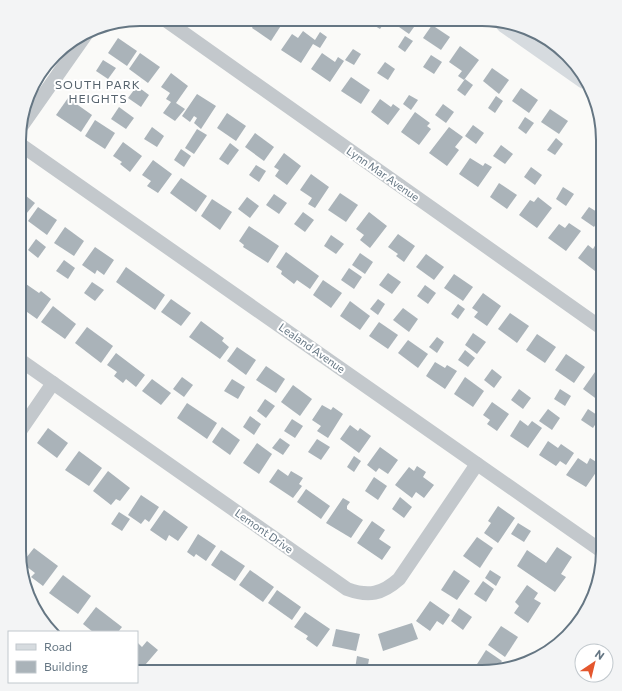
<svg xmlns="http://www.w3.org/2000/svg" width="622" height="691" font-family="Commissioner,sans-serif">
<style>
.building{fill:#aab3b9}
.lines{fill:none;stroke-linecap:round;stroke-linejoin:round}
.street{stroke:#c3c8cc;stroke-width:14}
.secondary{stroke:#d6dbdf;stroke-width:20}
.labels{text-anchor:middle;stroke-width:4;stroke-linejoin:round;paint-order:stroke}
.street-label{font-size:11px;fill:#657683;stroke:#fff}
.neighbourhood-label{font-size:12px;letter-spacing:1px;fill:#57646e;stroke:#fff}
.rim{fill:none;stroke:#657683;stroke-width:2}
</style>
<rect width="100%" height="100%" fill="#fafaf8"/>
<g class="building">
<polygon points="257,19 275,19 282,24 271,41 252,28"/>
<polygon points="372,20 386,20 380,29 370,23"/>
<polygon points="389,20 419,20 409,34"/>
<polygon points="432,25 450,37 441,50 423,38"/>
<polygon points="303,31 315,40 320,32 327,37 320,48 313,44 301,63 281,50 292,34 298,38"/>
<polygon points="405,36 413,41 405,52 398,47"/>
<polygon points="118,38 137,51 127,66 108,53"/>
<polygon points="460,46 479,60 464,80 458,76 462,71 449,62"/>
<polygon points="353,49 361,54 354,65 345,60"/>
<polygon points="140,53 160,67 148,83 129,69"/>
<polygon points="322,53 335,62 338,57 344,61 330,82 311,69"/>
<polygon points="431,55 442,62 434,74 423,67"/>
<polygon points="103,60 116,68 108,79 96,71"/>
<polygon points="385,62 395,69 388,80 377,73"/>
<polygon points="492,68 509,80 499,94 483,81"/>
<polygon points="171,73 188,86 176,103 185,109 175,121 163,113 171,102 166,99 170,93 161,87"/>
<polygon points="351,77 370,90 361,104 341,91"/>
<polygon points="465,79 473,85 465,96 457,90"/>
<polygon points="137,86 149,95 141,107 128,98"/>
<polygon points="521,88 538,100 529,113 512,101"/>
<polygon points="197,94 216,106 201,129 194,123 197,118 194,116 190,122 182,116"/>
<polygon points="409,95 418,100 411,110 403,104"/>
<polygon points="496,96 503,101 495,113 488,108"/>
<polygon points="68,98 92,115 81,132 56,115"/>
<polygon points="380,99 391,107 393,104 400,109 388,125 371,112"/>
<polygon points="443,104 454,112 446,123 435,115"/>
<polygon points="119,107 134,118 126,129 111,119"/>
<polygon points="550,109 568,121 559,134 541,122"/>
<polygon points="415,112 430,123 427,126 431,129 419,145 401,132"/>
<polygon points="227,113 246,126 236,141 217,128"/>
<polygon points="525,117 534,123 526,134 518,128"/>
<polygon points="95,120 115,133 105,149 85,136"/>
<polygon points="473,125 484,133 476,144 465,136"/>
<polygon points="152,127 164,136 157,147 144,139"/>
<polygon points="449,127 463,137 455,147 459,150 447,166 429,153"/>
<polygon points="197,129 207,135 194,154 185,148"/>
<polygon points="255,133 274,147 264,161 245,147"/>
<polygon points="556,138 563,144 555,155 547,150"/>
<polygon points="123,142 142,156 130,172 120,164 122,162 113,156"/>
<polygon points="230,143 239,150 228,165 219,159"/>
<polygon points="501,145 513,154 505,164 493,156"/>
<polygon points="181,149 191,156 184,167 174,160"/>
<polygon points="284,153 301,166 287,185 275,176 279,170 274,167"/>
<polygon points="470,158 483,166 485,163 492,167 478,187 459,174"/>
<polygon points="153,160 172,174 158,193 147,186 151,181 142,175"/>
<polygon points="256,165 266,171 259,182 249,175"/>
<polygon points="531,167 542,175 535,185 524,177"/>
<polygon points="311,174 329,187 315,208 308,204 312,198 300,190"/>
<polygon points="181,178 207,196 196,212 170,193"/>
<polygon points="499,183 517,195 507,209 490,197"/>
<polygon points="563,187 574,194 566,206 556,199"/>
<polygon points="603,191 603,208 595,203"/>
<polygon points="21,192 35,203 22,219 21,218"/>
<polygon points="340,193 358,205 346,222 328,210"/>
<polygon points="274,194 287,203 279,214 266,205"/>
<polygon points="247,197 259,206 250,218 238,209"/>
<polygon points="538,197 552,208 537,228 519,215 530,200 534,202"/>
<polygon points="212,199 232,212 220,230 201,216"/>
<polygon points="38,207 57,220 47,235 28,221"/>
<polygon points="589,207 602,215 594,227 581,218"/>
<polygon points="303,212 314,220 305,232 294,224"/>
<polygon points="369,212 387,226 370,248 360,240 364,235 356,229"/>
<polygon points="569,223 581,231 566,251 548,238 559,224 565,228"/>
<polygon points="249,226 279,246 268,263 243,247 244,245 239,241"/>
<polygon points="65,227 84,241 74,256 54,243"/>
<polygon points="398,234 415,246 404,262 396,256 398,254 388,247"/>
<polygon points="331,235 344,244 336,254 324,246"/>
<polygon points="36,239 46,247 38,258 28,250"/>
<polygon points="596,244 603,249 603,261 595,271 578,258 588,245 593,249"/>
<polygon points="95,247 114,260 104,275 97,270 95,274 82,265"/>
<polygon points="286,252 319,276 310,289 297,280 294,284 281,274 282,271 276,267"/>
<polygon points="360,253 373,262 365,274 352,265"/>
<polygon points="426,254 444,267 434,280 416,267"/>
<polygon points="64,260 75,268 68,279 56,271"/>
<polygon points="126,267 165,295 155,310 116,282"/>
<polygon points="349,268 362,277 354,289 341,280"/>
<polygon points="388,273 401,282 392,294 379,285"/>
<polygon points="454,274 473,287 463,301 444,288"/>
<polygon points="323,280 342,293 331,308 313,295"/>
<polygon points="92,282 104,290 95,301 84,293"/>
<polygon points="26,284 39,293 41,291 51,299 37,319 20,307 20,292"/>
<polygon points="425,285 436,293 428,304 417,296"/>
<polygon points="483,293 501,306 487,326 474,317 478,312 472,308"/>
<polygon points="171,299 191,313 181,326 161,312"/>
<polygon points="378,299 385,304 378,315 370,309"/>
<polygon points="350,301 370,316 360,330 340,316"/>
<polygon points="458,304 465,309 458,319 451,314"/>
<polygon points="53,306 76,324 65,339 41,322"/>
<polygon points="403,308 418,319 409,332 393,320"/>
<polygon points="510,313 529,326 517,343 498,329"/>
<polygon points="201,321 224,338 222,341 229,347 220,359 189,337"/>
<polygon points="379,322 398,335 388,349 369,336"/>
<polygon points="87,327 113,346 101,363 75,343"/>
<polygon points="473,333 486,342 477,354 465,345"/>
<polygon points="537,334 556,347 545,363 526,350"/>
<polygon points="437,337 444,342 437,353 429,347"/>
<polygon points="408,340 428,354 418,368 398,353"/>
<polygon points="237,347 256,360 246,375 227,361"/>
<polygon points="465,350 475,358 468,367 458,360"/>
<polygon points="116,353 145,375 136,387 126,379 123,383 114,376 117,372 107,365"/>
<polygon points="566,354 585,367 574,383 555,370"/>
<polygon points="435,362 445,368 447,365 457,371 445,389 426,376"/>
<polygon points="266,366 285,379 276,393 256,380"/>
<polygon points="492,369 502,377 494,388 484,380"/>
<polygon points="595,372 603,378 602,403 583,389"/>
<polygon points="182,377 193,385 184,397 173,389"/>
<polygon points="465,377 484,391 473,407 454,394"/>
<polygon points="152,379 171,393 161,405 142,391"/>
<polygon points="232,379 245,387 238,399 224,391"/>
<polygon points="293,385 312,399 300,416 281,402"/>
<polygon points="519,389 531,398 523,409 511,400"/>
<polygon points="560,389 571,396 565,406 554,399"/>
<polygon points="265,399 275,406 266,418 257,411"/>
<polygon points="492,402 509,414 497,431 487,424 490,420 483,415"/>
<polygon points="187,403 217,423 207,439 177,418"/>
<polygon points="322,405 331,410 333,407 343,414 328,438 317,431 321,426 312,420"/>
<polygon points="548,409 560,418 552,430 539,421"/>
<polygon points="588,409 600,417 593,428 581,420"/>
<polygon points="250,416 261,424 254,435 243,427"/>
<polygon points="292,419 303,426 295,438 284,431"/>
<polygon points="520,420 528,426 532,421 542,428 528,448 510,436"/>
<polygon points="350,425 358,431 360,428 371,436 359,453 340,439"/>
<polygon points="222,427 240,440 230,455 212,442"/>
<polygon points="48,428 68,443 57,458 37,443"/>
<polygon points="280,438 290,445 283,455 272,448"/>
<polygon points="317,439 330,447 321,460 308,452"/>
<polygon points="548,441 558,448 561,444 574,453 566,465 560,461 556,466 539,455"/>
<polygon points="257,443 272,454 259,474 243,463"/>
<polygon points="380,447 398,460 388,474 379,468 376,472 367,465"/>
<polygon points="603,450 603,464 596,460"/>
<polygon points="79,451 102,468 89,486 65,470"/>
<polygon points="354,456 361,461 354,472 347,467"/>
<polygon points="578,458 587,464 590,458 601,465 586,487 566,475"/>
<polygon points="417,466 426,472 423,477 434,485 424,498 416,492 412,498 395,485 409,467 414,471"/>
<polygon points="278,469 288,476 291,471 303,478 299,484 302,486 293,498 269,482"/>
<polygon points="108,471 130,488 120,501 116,499 111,505 93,491"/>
<polygon points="374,477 387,486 378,500 365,491"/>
<polygon points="603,483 603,498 595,493"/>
<polygon points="306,489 330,506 321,519 297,502"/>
<polygon points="141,495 159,507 149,522 145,519 141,524 128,515"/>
<polygon points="400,497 412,507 404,518 392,509"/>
<polygon points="343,498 350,502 347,506 347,509 363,520 351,538 326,523"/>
<polygon points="498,506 515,518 498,543 484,533 491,523 488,521"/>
<polygon points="164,510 188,527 178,541 169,535 166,541 150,530"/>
<polygon points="119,512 130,519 122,531 111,524"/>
<polygon points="372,521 385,530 379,539 391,547 382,560 357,543"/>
<polygon points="518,523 531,531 524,542 511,534"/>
<polygon points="198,534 216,546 206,561 196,554 194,557 187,552"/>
<polygon points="477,537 493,548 480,568 463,556"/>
<polygon points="557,547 572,557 561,574 566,577 555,592 517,566 527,550 546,563"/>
<polygon points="34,548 58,566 43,586 31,577 35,573 22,563"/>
<polygon points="221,550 245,566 235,581 211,565"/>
<polygon points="250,570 274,587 263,602 239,585"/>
<polygon points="454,570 470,581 457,600 441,590"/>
<polygon points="490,570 501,577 496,586 485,578"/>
<polygon points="63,575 91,596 78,614 49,593"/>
<polygon points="483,581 494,589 486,602 474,594"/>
<polygon points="527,585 538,593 534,599 541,603 528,623 514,613 519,606 515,602"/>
<polygon points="277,590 301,607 292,620 268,603"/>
<polygon points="430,601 450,615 443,625 437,621 430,631 416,621"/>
<polygon points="96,607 122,627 118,632 93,632 83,624"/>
<polygon points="459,608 472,617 463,630 451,621"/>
<polygon points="305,612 330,629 317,647 306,639 308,636 294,627"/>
<polygon points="412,623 418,639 383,651 378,634"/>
<polygon points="501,626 518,637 505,657 488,645"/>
<polygon points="336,629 360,634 356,651 332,646"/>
<polygon points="147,641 158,650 139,672 137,670 137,642 142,647"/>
<polygon points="486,650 502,661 496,669 490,672 472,672"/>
<polygon points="357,656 369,659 367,671 355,669"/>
<polygon points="158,665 166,672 153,672"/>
</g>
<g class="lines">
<g class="street">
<polyline points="164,19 603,329"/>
<polyline points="21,127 87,33"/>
<polyline points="21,145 603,552"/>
<path d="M 20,360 L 347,589 C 369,597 382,594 399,579 L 477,464"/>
<polyline points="20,431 53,383"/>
</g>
<polyline class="secondary" points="505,23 585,79"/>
</g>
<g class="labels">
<g class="street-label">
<text transform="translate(383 174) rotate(35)" y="4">Lynn Mar Avenue</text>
<text transform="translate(312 348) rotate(35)" y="4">Lealand Avenue</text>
<text transform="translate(264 531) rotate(35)" y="4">Lemont Drive</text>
</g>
<g class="neighbourhood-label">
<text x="98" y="89">SOUTH PARK<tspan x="98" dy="14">HEIGHTS</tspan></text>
</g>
</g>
<path d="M0 0H622V691H0ZM140 26H482A114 114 0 0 1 596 140V551A114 114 0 0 1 482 665H140A114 114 0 0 1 26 551V140A114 114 0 0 1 140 26Z" fill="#f3f4f5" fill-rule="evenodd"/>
<path class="rim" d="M140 26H482A114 114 0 0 1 596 140V551A114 114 0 0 1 482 665H140A114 114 0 0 1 26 551V140A114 114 0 0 1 140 26Z"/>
<rect x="8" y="631" width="130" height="52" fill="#ffffff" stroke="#c1c8cd"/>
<rect x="16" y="644" width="20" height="6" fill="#d6dbdf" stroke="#c1c8cd"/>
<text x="44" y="651" font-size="12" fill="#657683">Road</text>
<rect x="16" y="661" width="20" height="12" fill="#aab3b9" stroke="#c1c8cd"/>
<text x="44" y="671" font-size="12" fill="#657683">Building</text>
<g transform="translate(594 663) rotate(35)"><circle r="19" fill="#ffffff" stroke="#c1c8cd"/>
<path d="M0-3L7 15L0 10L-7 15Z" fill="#e4572e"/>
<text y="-6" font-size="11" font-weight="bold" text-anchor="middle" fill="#657683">N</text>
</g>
</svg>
